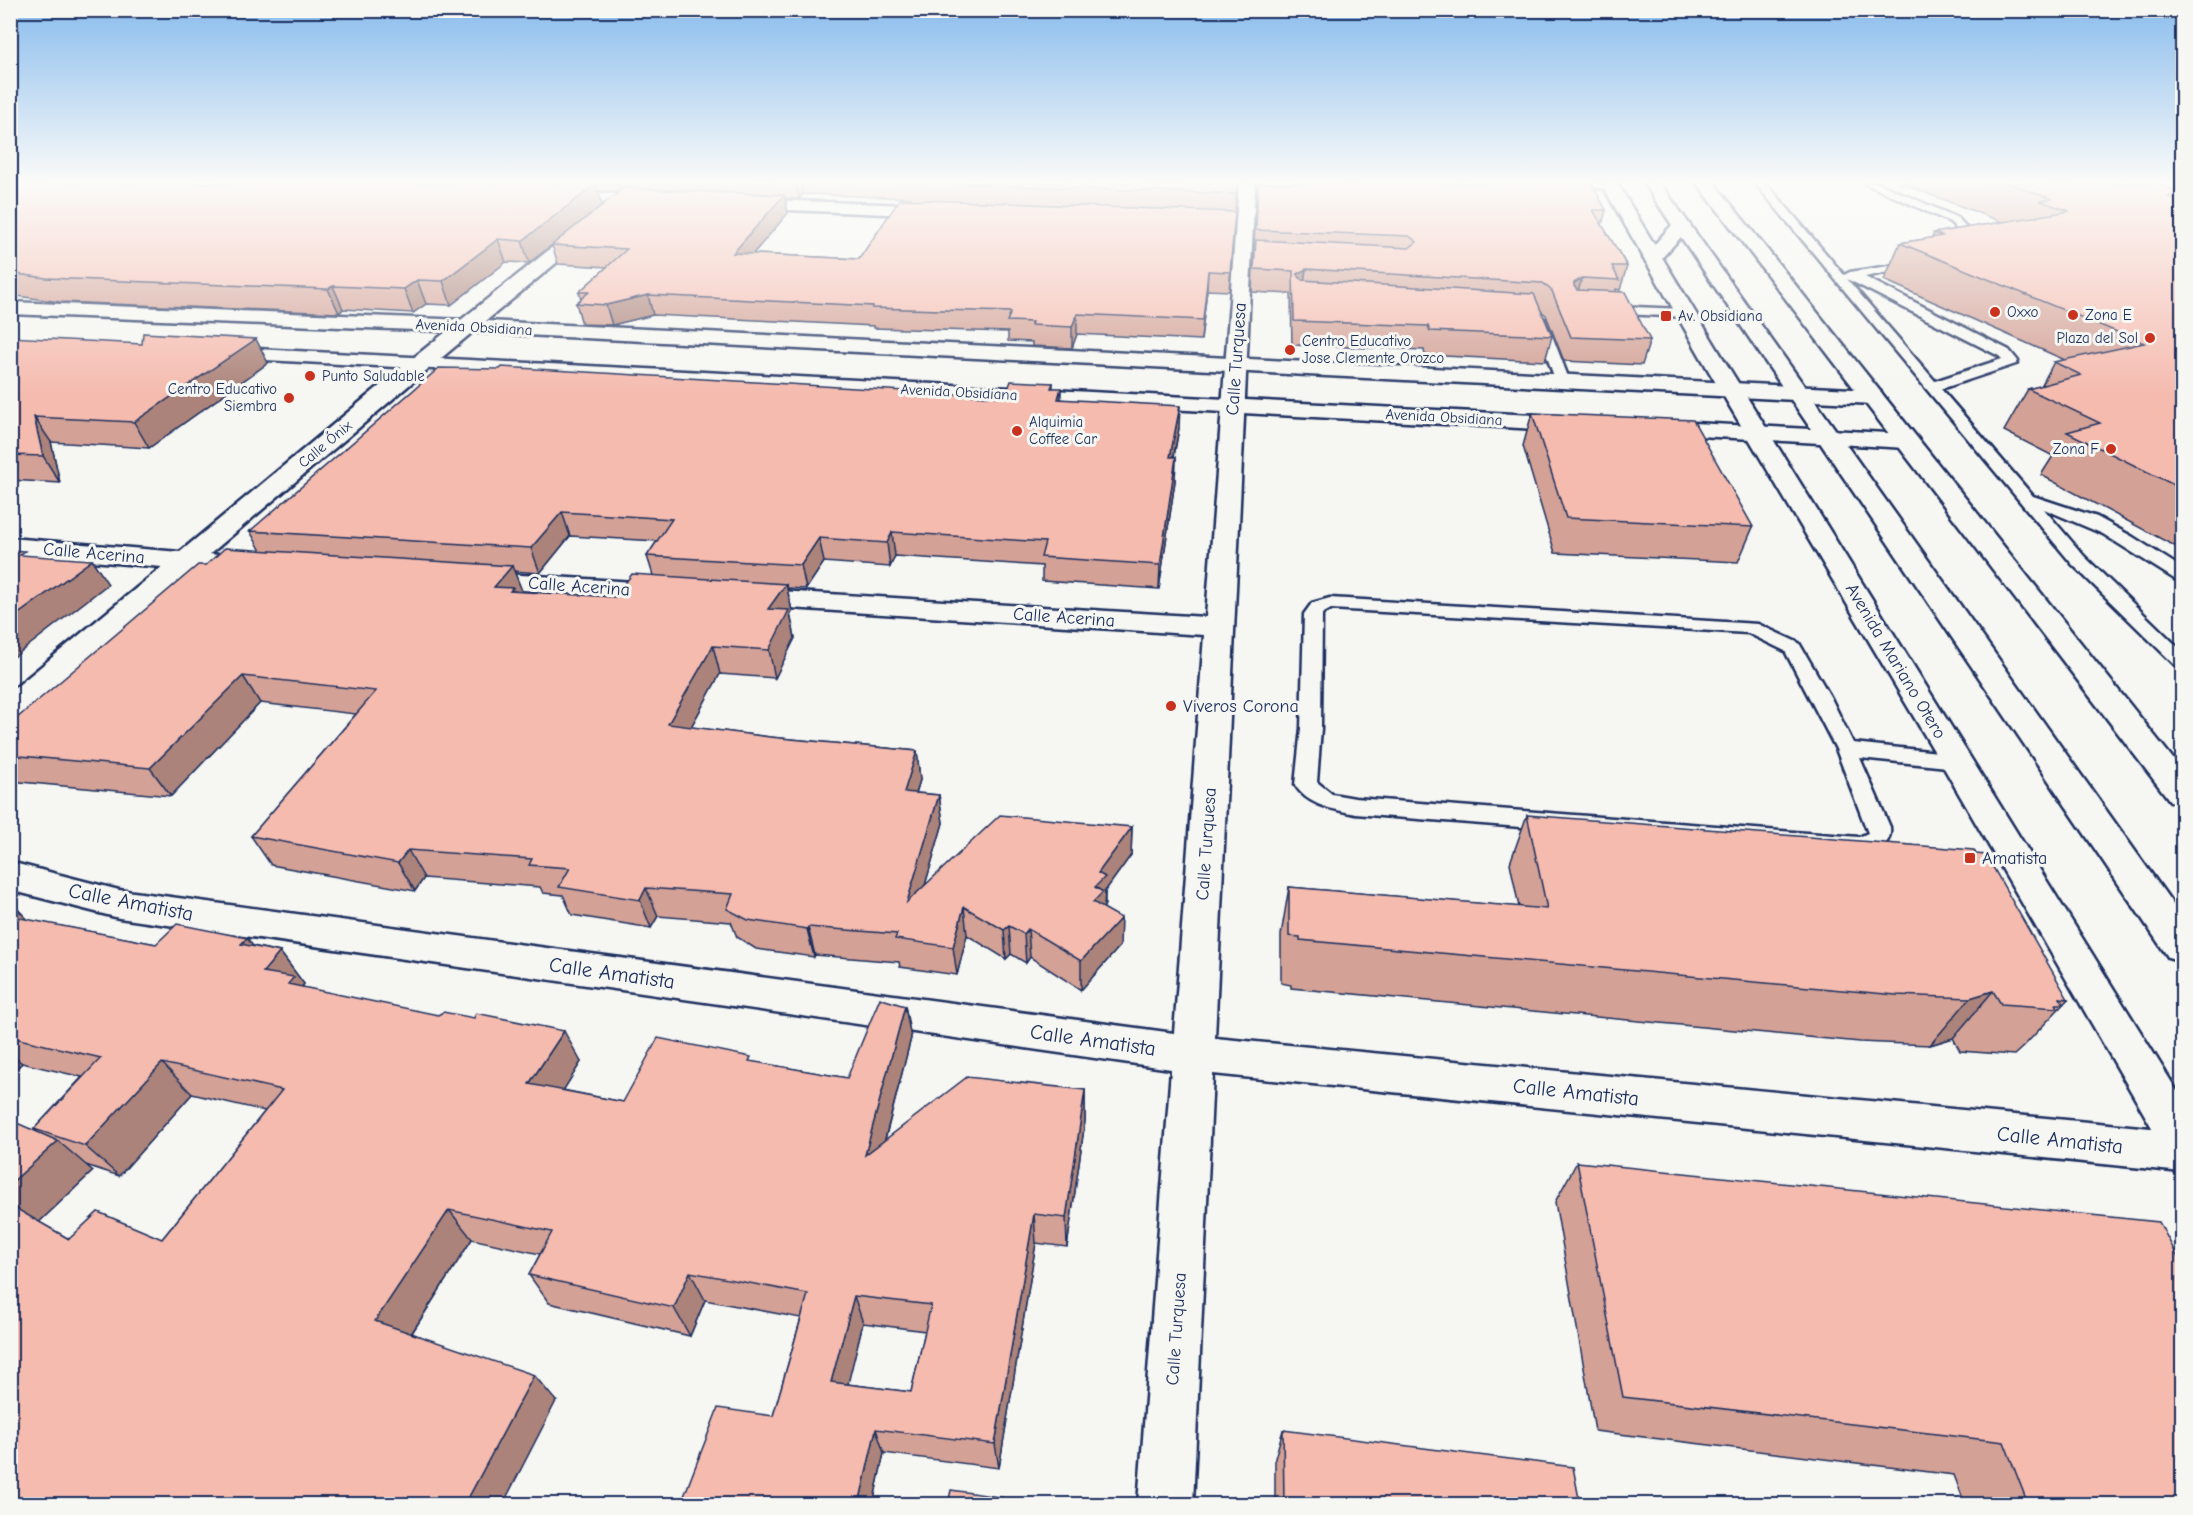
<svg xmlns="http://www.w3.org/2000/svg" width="2193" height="1515" font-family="'Comic Neue',sans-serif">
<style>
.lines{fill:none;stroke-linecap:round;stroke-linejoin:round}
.service-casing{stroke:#1b2f5e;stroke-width:5}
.minor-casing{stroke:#1b2f5e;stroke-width:5}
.tertiary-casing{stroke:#1b2f5e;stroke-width:5}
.secondary-casing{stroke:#1b2f5e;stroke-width:5}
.primary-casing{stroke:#1b2f5e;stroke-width:5}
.service{fill:#f6f6f2;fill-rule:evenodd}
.minor{fill:#f6f6f2;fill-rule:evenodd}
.tertiary{fill:#f6f6f2;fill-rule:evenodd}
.secondary{fill:#f6f6f2;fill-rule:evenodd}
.primary{fill:#f6f6f2;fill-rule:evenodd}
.wall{fill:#d3a196;stroke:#1b2f5e;stroke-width:1.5;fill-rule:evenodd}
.shaded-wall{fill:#ac837a;stroke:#1b2f5e;stroke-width:1.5}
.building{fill:#f5bbaf;stroke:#1b2f5e;stroke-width:1.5;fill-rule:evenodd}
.poi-dot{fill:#c8321e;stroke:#f6f6f2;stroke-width:2}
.labels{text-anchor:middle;stroke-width:6;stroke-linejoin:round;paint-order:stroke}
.far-poi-label{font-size:15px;fill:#1b2f5e;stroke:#f6f6f2;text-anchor:start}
.far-street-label{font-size:15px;fill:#1b2f5e;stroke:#f6f6f2}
.street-label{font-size:18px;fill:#1b2f5e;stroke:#f6f6f2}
.poi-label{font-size:18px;fill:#1b2f5e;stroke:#f6f6f2;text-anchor:start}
.near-street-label{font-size:21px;fill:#1b2f5e;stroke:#f6f6f2}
</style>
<rect width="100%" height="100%" fill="#f6f6f2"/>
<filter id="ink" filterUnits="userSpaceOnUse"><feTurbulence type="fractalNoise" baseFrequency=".0167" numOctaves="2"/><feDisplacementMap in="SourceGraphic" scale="12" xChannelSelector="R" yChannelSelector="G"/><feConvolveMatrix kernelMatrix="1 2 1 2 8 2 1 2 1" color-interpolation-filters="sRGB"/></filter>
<g filter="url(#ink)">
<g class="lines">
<defs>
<g id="service">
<polygon points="1558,183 1613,183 1616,186 1611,189 1563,186"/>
<path d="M 1755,183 L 1766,183 L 1844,275 L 1850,272 L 1921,261 L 1921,265 L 1865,277 L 2009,350 L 2018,361 L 2016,364 L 1941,389 L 2033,496 L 2097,517 L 2133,537 L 2182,568 L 2182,581 L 2176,580 L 2103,534 L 2044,509 L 2084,556 L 2182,651 L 2182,667 L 2175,665 L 2072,564 ZM 1847,279 L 1999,356 L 2002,359 L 1935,381 Z"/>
<polygon points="1864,183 1878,183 1958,218 1965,226 1971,239 1959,253 1951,253 1949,251 1959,239 1955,227 1950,222"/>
<polygon points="2135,183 2151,183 2182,194 2182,200"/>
<polygon points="1608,306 1685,309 1691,313 1685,317 1604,313 1602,310"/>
<polygon points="1540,316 1546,320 1570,382 1568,385 1558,385 1556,382 1534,320"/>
<path d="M 1330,598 L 1758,624 L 1799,643 L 1831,698 L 1853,743 L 1957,754 L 1964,756 L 1968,761 L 1964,766 L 1957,768 L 1860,758 L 1890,827 C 1892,846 1878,849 1862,854 L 1355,814 C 1333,809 1308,806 1295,785 L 1301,728 L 1304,614 L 1312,603 ZM 1331,609 L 1748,633 L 1785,651 L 1836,749 L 1868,833 L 1859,837 L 1355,798 L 1332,794 L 1317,782 L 1321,728 L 1322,614 Z"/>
</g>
<g id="minor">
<polygon points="1239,183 1255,183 1215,1038 2182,1131 2182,1172 1213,1074 1193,1504 1138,1504 1171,1069 119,918 10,890 10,862 119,890 1174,1033 1204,635 745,605 735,603 731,597 735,591 745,589 1206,617"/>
<polygon points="555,191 656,196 664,201 656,206 549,199 547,196 549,193"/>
<polygon points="741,199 938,206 946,211 938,216 735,208 733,204 735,200"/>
<polygon points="590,221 596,222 599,226 596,230 428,369 210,554 264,560 268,566 264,572 254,574 193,569 21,716 10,719 10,692 162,567 10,554 10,538 180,552 412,359 584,222"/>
<polygon points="473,572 667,584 677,586 681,592 677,598 667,600 463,586 459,580 463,574"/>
</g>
<g id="tertiary">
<polygon points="10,302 466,320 1873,390 1881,392 1884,397 1881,402 1873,404 466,332 10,314"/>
<polygon points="219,347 1573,417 1581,419 1585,424 1581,429 1573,431 212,357 208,353 212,349"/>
<polygon points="1654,421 1907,434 1915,436 1919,441 1915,446 1907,448 1646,433 1642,428 1646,423"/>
</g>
<g id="secondary">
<polygon points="1601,183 1617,183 1732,373 2182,1099 2182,1158 2166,1152 1940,761 1710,373"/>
<polygon points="1697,183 1714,183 2182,770 2182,805 2170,801"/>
</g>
<polygon id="primary" points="1644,183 1660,183 2182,917 2182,961 2168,957 1681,237 1658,262 1646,262 1643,258 1646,254 1672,225"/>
</defs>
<use href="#service" class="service-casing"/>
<use href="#minor" class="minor-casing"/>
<use href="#tertiary" class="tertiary-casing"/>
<use href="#secondary" class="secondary-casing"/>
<use href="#primary" class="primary-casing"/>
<use href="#service" class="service"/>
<use href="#minor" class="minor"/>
<use href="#tertiary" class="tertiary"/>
<use href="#secondary" class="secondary"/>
<use href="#primary" class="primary"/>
</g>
<g class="wall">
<path d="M 10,183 L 1237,183 L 1229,291 L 1207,290 L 1201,340 L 1077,334 L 1072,348 L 1032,346 L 1032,342 L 1008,341 L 1008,332 L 874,328 L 874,326 L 653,315 L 612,325 L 582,324 L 576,303 L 581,299 L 579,292 L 607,267 L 558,264 L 552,245 L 620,192 L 598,191 L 602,205 L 529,263 L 506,262 L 451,305 L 426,304 L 413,313 L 343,309 L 339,313 L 60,302 L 10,295 ZM 803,194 L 911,198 L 911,199 L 859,259 L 753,254 L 788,213 L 785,198 L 799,199 Z"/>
<polygon points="1257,183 1591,183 1606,210 1602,225 1627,266 1620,290 1616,289 1616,291 1650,340 1642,365 1564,361 1546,315 1541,311 1552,336 1545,361 1425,355 1424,350 1292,345 1291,294 1252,292"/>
<polygon points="1900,183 2154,183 2178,191 2174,199 2182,202 2182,550 2041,475 2053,456 2004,431 2028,389 2041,386 2054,362 2065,360 1884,280 1900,243 1932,238 1934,233 2002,222"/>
<polygon points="10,337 268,363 149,448 51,442 60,483 10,480"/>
<path d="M 1053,383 L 1053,388 L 1061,399 L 1179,428 L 1174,457 L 1176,457 L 1175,481 L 1159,589 L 1042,581 L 1042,566 L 895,556 L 890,567 L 824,562 L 806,589 L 787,588 L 792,611 L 790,614 L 795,638 L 775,678 L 720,674 L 691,727 L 770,737 L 917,751 L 920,780 L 916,793 L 939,795 L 943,823 L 925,885 L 1132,827 L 1131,855 L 1105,891 L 1105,905 L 1103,907 L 1120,946 L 1081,990 L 1030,957 L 1026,963 L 1011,954 L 1006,959 L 967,935 L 957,975 L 900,967 L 899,962 L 815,955 L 814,957 L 756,949 L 737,937 L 731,922 L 658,916 L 651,928 L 572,915 L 563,895 L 543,893 L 540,887 L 424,878 L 415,891 L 271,865 L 251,836 L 356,714 L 260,703 L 171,796 L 10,781 L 10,724 L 206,565 L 261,551 L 250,531 L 1005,397 ZM 570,536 L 657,541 L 647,556 L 653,575 L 615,597 L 522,592 L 514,571 L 540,573 Z"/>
<polygon points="1532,413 1753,527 1738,562 1555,553 1523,446"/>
<polygon points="1527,815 2068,999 2024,1046 2014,1055 1960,1051 1953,1038 1930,1045 1860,1042 1291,988 1291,985 1281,983 1281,935 1289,887 1519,907 1510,863"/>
<path d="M 10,901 L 28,920 L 156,944 L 253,946 L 280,952 L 304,984 L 302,987 L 581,1062 L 563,1090 L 623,1102 L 753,1062 L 847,1078 L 905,1006 L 911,1038 L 885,1140 L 1085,1090 L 1085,1121 L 1067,1247 L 1036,1243 L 999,1468 L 884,1453 L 873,1504 L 681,1504 L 773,1416 L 801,1318 L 705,1300 L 690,1336 L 549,1303 L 529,1275 L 540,1254 L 472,1239 L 412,1333 L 556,1401 L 10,1504 L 37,1131 L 34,1129 L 82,1077 L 22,1063 L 10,1075 ZM 192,1094 L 265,1111 L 162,1239 L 69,1239 L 39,1222 L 93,1171 L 86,1165 L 119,1176 ZM 863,1323 L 925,1331 L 911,1392 L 847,1384 Z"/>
<polygon points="1577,1162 2182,1504 1965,1504 1954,1475 1595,1431 1555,1202"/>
<polygon points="1283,1430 1580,1504 1275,1504 1275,1458"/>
</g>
<g class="shaded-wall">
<polygon points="617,183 630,183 631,187 620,192"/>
<polygon points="796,183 801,183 803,194 799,199"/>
<polygon points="596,184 602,205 529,263 522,241"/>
<polygon points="2178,191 2158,226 2168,197"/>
<polygon points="784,195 788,213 737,272 733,253"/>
<polygon points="498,239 506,262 451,305 443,281"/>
<polygon points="1306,269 1303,292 1297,274"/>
<polygon points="1208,271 1207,290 1201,340 1203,320"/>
<polygon points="1582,278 1575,302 1568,306 1574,283"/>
<polygon points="417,280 426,304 413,313 404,289"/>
<polygon points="333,286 343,309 339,313 328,289"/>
<polygon points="648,295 653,315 612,325 606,305"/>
<polygon points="1077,314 1077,334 1072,348 1072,327"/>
<polygon points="256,339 268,363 149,448 134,422"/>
<polygon points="1061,388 1061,410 1058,399"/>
<polygon points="1180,406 1179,428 1169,480 1170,457"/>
<polygon points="34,417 51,442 60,483 43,456"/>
<polygon points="1176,457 1175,481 1159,589 1160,565"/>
<polygon points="562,512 570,536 540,573 531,548"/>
<polygon points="892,532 895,556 890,567 887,543"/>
<polygon points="819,538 824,562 806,589 801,565"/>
<polygon points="92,560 108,584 10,660 10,620"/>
<polygon points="512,566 523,593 494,587"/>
<polygon points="786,584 792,611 790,614 795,638 775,678 769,650 768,609"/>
<polygon points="713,646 720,674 677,752 668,724"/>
<polygon points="243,676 260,703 171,796 150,768"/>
<polygon points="917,751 920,780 908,820 904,792"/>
<polygon points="939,795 943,823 912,930 907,902"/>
<polygon points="1132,827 1131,855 1105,891 1103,920 1093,902 1098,873"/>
<polygon points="408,850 424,878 415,891 398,863"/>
<polygon points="646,888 658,916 651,928 640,900"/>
<polygon points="10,901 39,932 10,932"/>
<polygon points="964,907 967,935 957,975 953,947"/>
<polygon points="1121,918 1120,946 1081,990 1081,961"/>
<polygon points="1009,926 1011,954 1006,959 1004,930"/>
<polygon points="808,927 815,955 814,957 807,929"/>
<polygon points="1028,929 1030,957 1026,963 1024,934"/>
<polygon points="247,938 268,966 280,952 304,984 288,1004 241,944"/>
<polygon points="1993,991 1953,1038 1930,1045 1970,998"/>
<polygon points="905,1006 911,1038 873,1185 865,1155"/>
<polygon points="564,1031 581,1062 548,1115 529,1084"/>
<polygon points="10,1053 22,1063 10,1075"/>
<polygon points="162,1063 192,1094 119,1176 85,1146"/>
<polygon points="1085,1090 1085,1121 1067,1247 1066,1218"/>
<polygon points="58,1141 93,1171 35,1226 10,1207 10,1184"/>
<polygon points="449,1210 472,1239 402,1348 375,1321"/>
<polygon points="1034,1214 1036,1243 999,1468 995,1444"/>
<polygon points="690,1272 705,1300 690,1336 674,1308"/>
<polygon points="854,1296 863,1323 842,1408 831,1382"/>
<polygon points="534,1375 556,1401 503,1504 465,1504"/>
<polygon points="876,1429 884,1453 873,1504 859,1504"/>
</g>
<g class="building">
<polygon points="10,183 583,183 596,184 522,241 498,239 443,281 417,280 404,289 333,286 328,289 46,278 10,273"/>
<polygon points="939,183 1237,183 1236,194"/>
<polygon points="1258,183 1591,183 1606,210 1593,210 1627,266 1612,266 1619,280 1582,278 1574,283 1574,286 1577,290 1625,292 1650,340 1571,337 1552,291 1543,283 1306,269 1297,274 1302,280 1534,294 1552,336 1430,331 1428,326 1294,321 1293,271 1254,269 1256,240 1409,248 1417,242 1409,236 1256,230"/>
<polygon points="2007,183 2154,183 2178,191 2168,197 2182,202 2182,489 2067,432 2100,423 2028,389 2081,375 2054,362 2144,343 1900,243 1942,236 1934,233 2070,211 2040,201 2052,199"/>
<polygon points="624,188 784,195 733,253 859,259 900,199 1235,212 1230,272 1208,271 1203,320 1077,314 1072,327 1031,325 1032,322 1007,321 1011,312 872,308 873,306 648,295 606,305 576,303 589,292 579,292 627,249 552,245"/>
<polygon points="143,333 256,339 134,422 34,417 43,456 10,455 10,337 142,344"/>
<polygon points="502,367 1005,397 1011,381 1053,383 1051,388 1061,388 1058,399 1180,406 1170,457 1176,457 1160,565 1041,557 1045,542 892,532 887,543 819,538 801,565 647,556 672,519 562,512 531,548 250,531 439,368 500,369"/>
<polygon points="1532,413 1693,420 1753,527 1566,518"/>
<polygon points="225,548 512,566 494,587 513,588 510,591 615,597 632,574 786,584 768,609 789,610 769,650 713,646 668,724 770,737 917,751 904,792 939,795 907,902 1000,815 1132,827 1098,873 1105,877 1095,887 1103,892 1093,902 1121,918 1081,961 1028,929 1024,934 1009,926 1004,930 964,907 953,947 895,939 897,934 808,927 807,929 748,920 727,909 733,894 646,888 640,900 559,887 570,868 529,865 532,859 408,850 398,863 251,836 376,691 243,676 150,768 10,755 10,724 198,565 206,565"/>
<polygon points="10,550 25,551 20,555 92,560 10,620"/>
<polygon points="1527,815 1974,850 1976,854 1986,855 2068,999 2060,998 2063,1004 2056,1004 2058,1008 2001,1004 1993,991 1970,998 1896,995 1300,940 1300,937 1289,936 1289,887 1547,909"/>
<path d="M 10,916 L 156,944 L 177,924 L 247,938 L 241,944 L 280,952 L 263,972 L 294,977 L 288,984 L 438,1015 L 443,1012 L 474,1018 L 476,1013 L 564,1031 L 529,1084 L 623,1102 L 658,1038 L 751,1057 L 749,1061 L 847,1078 L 880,998 L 882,999 L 905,1006 L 865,1155 L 967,1077 L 1085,1090 L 1066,1218 L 1034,1214 L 995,1444 L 876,1429 L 859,1504 L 681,1504 L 718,1408 L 773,1416 L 808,1294 L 690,1272 L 674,1308 L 529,1275 L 552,1232 L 449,1210 L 375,1321 L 534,1375 L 465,1504 L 51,1504 L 46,1502 L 45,1504 L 10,1504 L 10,1205 L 69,1239 L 98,1212 L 162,1239 L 282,1090 L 162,1063 L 85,1146 L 34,1129 L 101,1058 L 10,1037 ZM 854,1296 L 931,1305 L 911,1392 L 831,1382 Z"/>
<polygon points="10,1120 58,1141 10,1184"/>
<polygon points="1577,1162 2159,1222 2182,1265 2182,1504 2028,1504 2004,1442 1623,1397"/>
<polygon points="1283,1430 1573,1467 1580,1504 1284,1504"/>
<polygon points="951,1490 1020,1500 1019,1504 948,1504"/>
</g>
</g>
<linearGradient id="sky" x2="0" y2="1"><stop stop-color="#89bced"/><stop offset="0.46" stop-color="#fbfbf9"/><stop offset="1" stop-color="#fbfbf9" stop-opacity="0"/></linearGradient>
<rect width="2193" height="395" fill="url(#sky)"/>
<g class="poi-dot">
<circle cx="1995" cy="312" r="6"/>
<circle cx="2073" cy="315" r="6"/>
<rect x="1660" y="310" width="12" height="12" rx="3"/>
<circle cx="2150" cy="338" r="6"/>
<circle cx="1290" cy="350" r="6"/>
<circle cx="310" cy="376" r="6"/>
<circle cx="289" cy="398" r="6"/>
<circle cx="1017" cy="431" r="6"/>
<circle cx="2111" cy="449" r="6"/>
<circle cx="1171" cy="706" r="6"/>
<rect x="1964" y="852" width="12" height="12" rx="3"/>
</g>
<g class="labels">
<g class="far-poi-label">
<text x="2007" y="317">Oxxo</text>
<text x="2085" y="320">Zona E</text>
<text x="1678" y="321">Av. Obsidiana</text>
<text x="2138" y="343" text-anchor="end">Plaza del Sol</text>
<text x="1302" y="346">Centro Educativo<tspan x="1302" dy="17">Jose Clemente Orozco</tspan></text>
<text x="322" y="381">Punto Saludable</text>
<text x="277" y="394" text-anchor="end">Centro Educativo<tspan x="277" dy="17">Siembra</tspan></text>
<text x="1029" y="427">Alquimia<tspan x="1029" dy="17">Coffee Car</tspan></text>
<text x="2099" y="454" text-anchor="end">Zona F</text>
</g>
<g class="far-street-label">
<text transform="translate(474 327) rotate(3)" y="5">Avenida Obsidiana</text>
<text transform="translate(959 392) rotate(3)" y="5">Avenida Obsidiana</text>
<text transform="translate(1444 417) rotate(3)" y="5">Avenida Obsidiana</text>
<text transform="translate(325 444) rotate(-40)" y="5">Calle Ónix</text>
</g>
<g class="street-label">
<text transform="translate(1236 359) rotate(-86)" y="6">Calle Turquesa</text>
<text transform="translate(94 553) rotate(5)" y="6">Calle Acerina</text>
<text transform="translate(579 586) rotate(4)" y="6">Calle Acerina</text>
<text transform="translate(1064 617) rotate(4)" y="6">Calle Acerina</text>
<text transform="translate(1896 661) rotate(59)" y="6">Avenida Mariano Otero</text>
<text transform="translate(1206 844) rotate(-86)" y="6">Calle Turquesa</text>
<text transform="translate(1176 1329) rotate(-86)" y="6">Calle Turquesa</text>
</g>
<g class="poi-label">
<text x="1183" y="712">Viveros Corona</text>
<text x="1982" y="864">Amatista</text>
</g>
<g class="near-street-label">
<text transform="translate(131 902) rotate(11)" y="7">Calle Amatista</text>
<text transform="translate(612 973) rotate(8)" y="7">Calle Amatista</text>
<text transform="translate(1093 1040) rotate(8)" y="7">Calle Amatista</text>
<text transform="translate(1576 1092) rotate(6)" y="7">Calle Amatista</text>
<text transform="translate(2060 1140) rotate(6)" y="7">Calle Amatista</text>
</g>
</g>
<rect width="2193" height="1515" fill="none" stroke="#f6f6f2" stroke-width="36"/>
<rect x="18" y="18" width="2157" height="1479" fill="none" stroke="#1b2f5e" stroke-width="2" filter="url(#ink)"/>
</svg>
